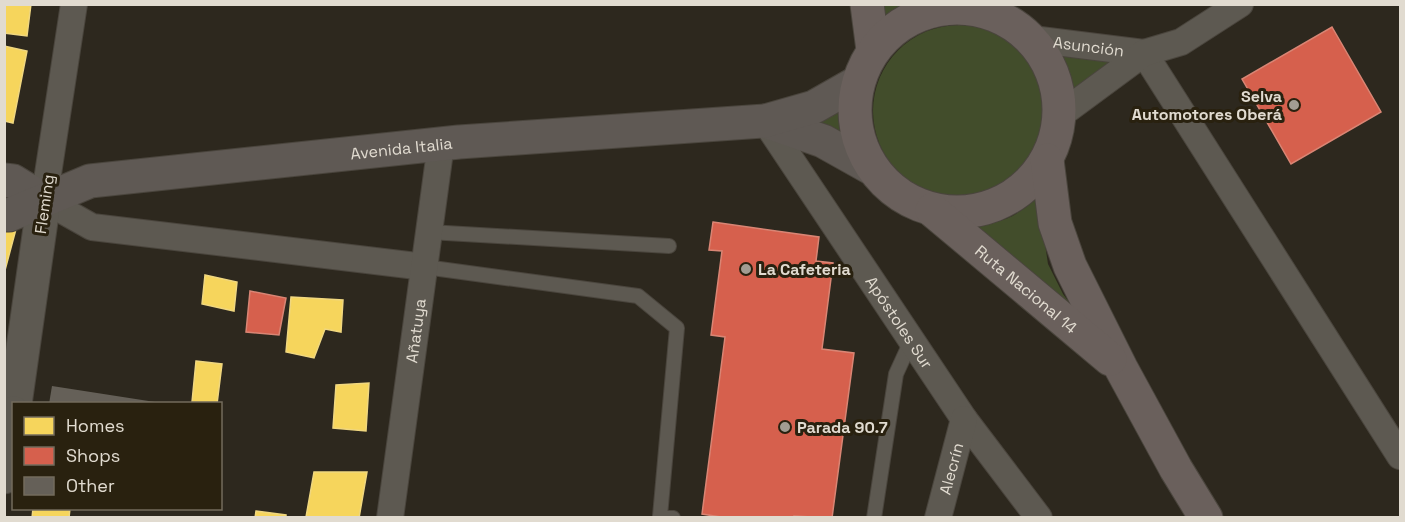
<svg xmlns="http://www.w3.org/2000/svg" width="1405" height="522" font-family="'Space Grotesk',sans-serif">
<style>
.green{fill:#424d2b}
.homes{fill:#f6d55c;stroke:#f0d77f;stroke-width:1.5}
.shops{fill:#d6604d;stroke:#d98574;stroke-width:1.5}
.building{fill:#656058}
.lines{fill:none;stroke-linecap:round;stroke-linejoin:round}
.service-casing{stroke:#4a453d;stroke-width:16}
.minor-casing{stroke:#4a453d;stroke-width:28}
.tertiary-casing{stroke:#4a453d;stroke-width:35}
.secondary-casing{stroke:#4a453d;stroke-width:35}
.trunk-casing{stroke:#4a453d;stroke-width:35}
.service{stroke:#5d5951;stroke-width:14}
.minor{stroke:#5d5951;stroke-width:26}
.tertiary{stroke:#5d5951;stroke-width:33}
.secondary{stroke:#5f5954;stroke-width:33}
.trunk{stroke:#6a605c;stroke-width:33}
.poi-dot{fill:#a29c92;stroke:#29210f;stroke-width:2}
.labels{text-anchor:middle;stroke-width:6;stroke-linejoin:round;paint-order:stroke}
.street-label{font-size:16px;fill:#e1dbd0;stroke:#29210f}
.poi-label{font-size:16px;font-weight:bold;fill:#e1dbd0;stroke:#29210f;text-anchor:start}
</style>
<rect width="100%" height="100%" fill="#2d281e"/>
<g class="green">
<polygon points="881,5 915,5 898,12 879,25"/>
<circle cx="959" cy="111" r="86"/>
<polygon points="1055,52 1113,60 1066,94"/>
<polygon points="842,102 849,146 801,125"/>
<path d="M 1038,197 L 1048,264 L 1063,294 L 1088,328 L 966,227 C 999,223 1013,220 1038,197 Z"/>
</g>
<g class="homes">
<polygon points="4,4 31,4 27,36 4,33"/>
<polygon points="4,46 27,51 13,123 4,121"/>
<polygon points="4,227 16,229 4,274"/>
<polygon points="205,275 237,282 234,311 202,304"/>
<polygon points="291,297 343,300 341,332 325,329 314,358 286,352"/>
<polygon points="196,361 222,364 217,404 192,402"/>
<polygon points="369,383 366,431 333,428 336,385"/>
<polygon points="314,472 367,472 359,518 306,517"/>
<polygon points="33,508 70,508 69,518 32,518"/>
<polygon points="256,511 286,515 286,518 255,518"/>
</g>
<g class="shops">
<polygon points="1332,27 1381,112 1291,164 1242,79"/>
<polygon points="713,222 819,237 816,261 833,263 822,349 854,353 832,518 794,516 794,518 727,518 702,514 725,337 711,335 722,251 709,250"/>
<polygon points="250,291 286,298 279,335 246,332"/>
</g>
<polygon class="building" points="52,386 155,402 154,404 49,404"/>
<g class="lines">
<defs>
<g id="service">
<polyline points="429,232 669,246"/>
<polyline points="425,267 638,296 677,328 660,516 673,518"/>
<polyline points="874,518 896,374 912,339"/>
</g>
<g id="minor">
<polyline points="74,4 44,200 92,227 425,267"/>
<path id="s1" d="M 1032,39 L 1144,53"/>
<polyline points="1144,53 1400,456"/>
<polyline points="1060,115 1144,53 1181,42 1240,4"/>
<path id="s2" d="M 765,121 L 964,419 L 1039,518"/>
<path id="s3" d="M 390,518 L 441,144"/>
<path id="s4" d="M 938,518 L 964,419"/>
</g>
<g id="tertiary">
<polyline points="15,404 44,200"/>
<polyline points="4,477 14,413"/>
</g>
<g id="secondary">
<polyline points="765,121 823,141 873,169"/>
<polyline points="4,180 13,181 44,200"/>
<path id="s5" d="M 4,215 L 9,215 L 90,181 L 459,142 L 765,121 L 814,107 L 858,82"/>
</g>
<g id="trunk">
<polyline points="867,4 873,50"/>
<circle cx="957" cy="110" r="102"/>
<polyline points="1047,160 1055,223 1070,266 1121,368 1176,469 1206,518"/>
<path id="s6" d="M 932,210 L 1110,359"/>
</g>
</defs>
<use href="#service" class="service-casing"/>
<use href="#minor" class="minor-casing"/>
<use href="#tertiary" class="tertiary-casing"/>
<use href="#secondary" class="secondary-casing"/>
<use href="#trunk" class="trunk-casing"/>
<use href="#service" class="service"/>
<use href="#minor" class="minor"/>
<use href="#tertiary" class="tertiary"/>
<use href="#secondary" class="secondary"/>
<use href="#trunk" class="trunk"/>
</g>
<g class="poi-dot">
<circle cx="1294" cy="105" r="6"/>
<circle cx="746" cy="269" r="6"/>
<circle cx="785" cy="427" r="6"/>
</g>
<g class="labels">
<g class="street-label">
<text dy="6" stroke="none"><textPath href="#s1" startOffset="57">Asunción</textPath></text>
<text dy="6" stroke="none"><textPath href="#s5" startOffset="406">Avenida Italia</textPath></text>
<text transform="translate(44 204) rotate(-82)" y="6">Fleming</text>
<text dy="6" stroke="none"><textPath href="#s6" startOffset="123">Ruta Nacional 14</textPath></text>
<text dy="6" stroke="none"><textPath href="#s2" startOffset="242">Apóstoles Sur</textPath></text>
<text dy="6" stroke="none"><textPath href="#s3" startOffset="189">Añatuya</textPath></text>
<text dy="6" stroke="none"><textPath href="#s4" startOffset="51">Alecrín</textPath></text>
</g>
<g class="poi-label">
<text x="1282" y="102" text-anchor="end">Selva<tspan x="1282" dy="18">Automotores Oberá</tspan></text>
<text x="758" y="275">La Cafeteria</text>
<text x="797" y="433">Parada 90.7</text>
</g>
</g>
<rect width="1405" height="522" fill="none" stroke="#e1dbd0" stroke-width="12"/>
<rect x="12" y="402" width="210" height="108" fill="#29210f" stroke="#736b5c" stroke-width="1.5"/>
<rect x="24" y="417" width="30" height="18" fill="#f6d55c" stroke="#736b5c" stroke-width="1.5"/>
<text x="66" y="432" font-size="18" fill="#e1dbd0">Homes</text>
<rect x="24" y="447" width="30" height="18" fill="#d6604d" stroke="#736b5c" stroke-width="1.5"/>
<text x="66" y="462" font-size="18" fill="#e1dbd0">Shops</text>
<rect x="24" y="477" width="30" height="18" fill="#656058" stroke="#736b5c" stroke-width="1.5"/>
<text x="66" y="492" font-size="18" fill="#e1dbd0">Other</text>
</svg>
